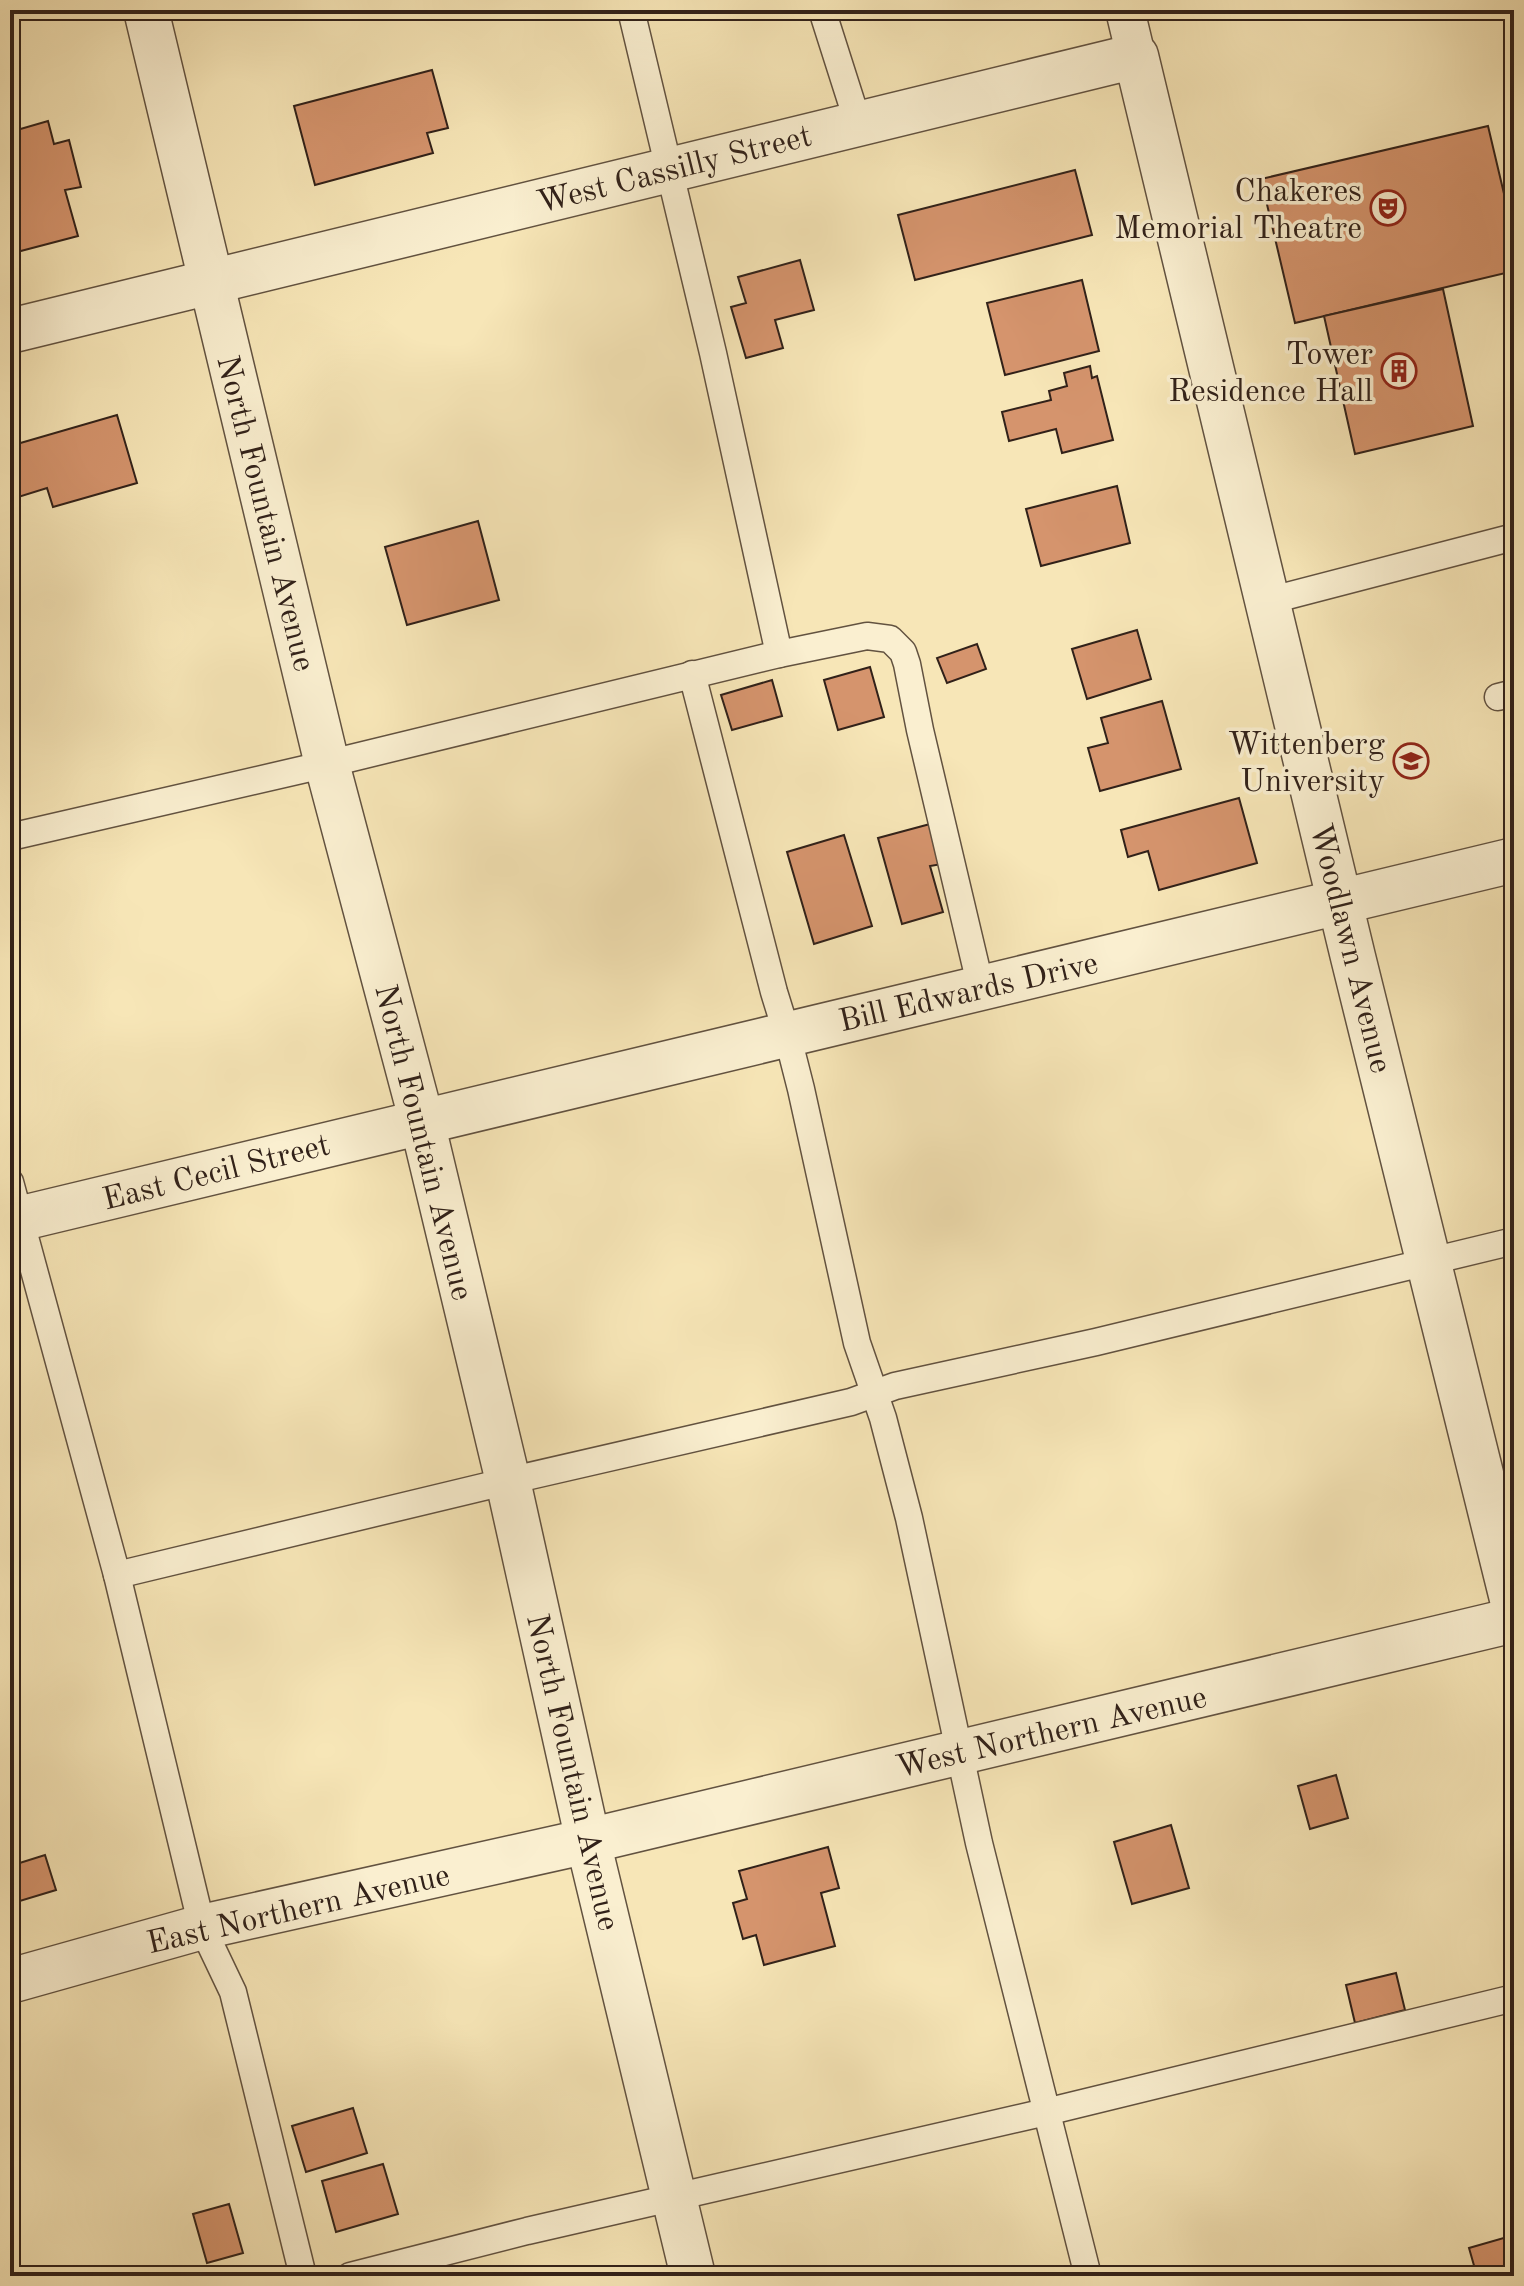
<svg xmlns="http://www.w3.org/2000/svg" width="1524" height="2286" font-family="'Old Standard TT',serif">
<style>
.building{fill:#d5946d;stroke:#312119;stroke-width:2}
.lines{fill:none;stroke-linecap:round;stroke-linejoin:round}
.service-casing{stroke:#625240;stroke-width:29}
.pedestrian-casing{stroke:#625240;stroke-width:41}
.minor-casing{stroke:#625240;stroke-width:47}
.tertiary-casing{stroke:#625240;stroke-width:47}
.service{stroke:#faefd0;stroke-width:26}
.pedestrian{stroke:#faefd0;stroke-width:38}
.minor{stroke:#faefd0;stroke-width:44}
.tertiary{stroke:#faefd0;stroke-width:44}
.labels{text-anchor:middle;stroke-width:7;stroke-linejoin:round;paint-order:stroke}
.street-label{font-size:32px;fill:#312119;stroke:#faefd0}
.poi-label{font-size:32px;fill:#312119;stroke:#faefd0;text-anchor:end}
</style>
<rect width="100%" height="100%" fill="#f7e6b7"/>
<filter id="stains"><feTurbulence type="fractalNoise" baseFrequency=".0025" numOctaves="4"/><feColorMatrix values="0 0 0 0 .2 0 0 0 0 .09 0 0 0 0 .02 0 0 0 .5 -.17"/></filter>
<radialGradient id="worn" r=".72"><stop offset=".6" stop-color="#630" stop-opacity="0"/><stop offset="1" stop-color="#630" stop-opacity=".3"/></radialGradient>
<g class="building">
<polygon points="432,70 448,128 427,133 433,153 315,185 294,106"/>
<polygon points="48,121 54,144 69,140 81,187 65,190 78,236 17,252 12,236 10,237 10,132"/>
<polygon points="1488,126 1514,236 1514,271 1295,323 1261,179"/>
<polygon points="1075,170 1092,235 915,280 898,215"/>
<polygon points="800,260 814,310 775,320 783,348 746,358 731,307 746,303 738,277"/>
<polygon points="1082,280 1099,351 1005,375 987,303"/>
<polygon points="1443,289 1473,426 1355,454 1324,316"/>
<polygon points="1090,366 1092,378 1097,376 1113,440 1062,453 1056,429 1009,441 1002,412 1051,400 1049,391 1067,386 1064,373"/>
<polygon points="117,415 137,483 53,507 47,488 12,499 10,446"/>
<polygon points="1117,486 1130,543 1041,566 1026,509"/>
<polygon points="478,521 499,600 407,625 385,547"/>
<polygon points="1137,630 1151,679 1087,699 1072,649"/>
<polygon points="977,644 986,669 947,683 937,658"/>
<polygon points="870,667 884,717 838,730 824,680"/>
<polygon points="772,680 782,716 732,730 721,695"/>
<polygon points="1162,701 1181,769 1100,791 1088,748 1108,743 1101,718"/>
<polygon points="1239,798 1257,863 1159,890 1148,851 1128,857 1121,830"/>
<polygon points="930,824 942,864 930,866 943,912 902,924 878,838"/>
<polygon points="844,835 872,926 814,944 787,852"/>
<polygon points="1336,1775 1348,1818 1310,1829 1298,1786"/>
<polygon points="1171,1825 1189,1888 1132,1904 1114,1842"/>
<polygon points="828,1847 839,1888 821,1893 835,1946 764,1965 756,1935 743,1939 733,1903 747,1899 739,1871"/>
<polygon points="45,1855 56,1890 10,1904 10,1866"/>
<polygon points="1396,1973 1405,2010 1355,2023 1346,1985"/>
<polygon points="353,2108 367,2153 306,2172 292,2126"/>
<polygon points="383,2164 398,2214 336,2232 322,2181"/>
<polygon points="229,2204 243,2253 207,2263 193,2214"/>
<polygon points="1514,2235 1514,2276 1477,2276 1469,2248"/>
</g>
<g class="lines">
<defs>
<g id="service">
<polyline points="631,10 713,353 779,654"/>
<polyline points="822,10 858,123"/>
<polyline points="1268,601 1514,537"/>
<polyline points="692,674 774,992 787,1034 801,1089 857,1343 883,1418 909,1518 979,1843 1088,2276"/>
<polyline points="1498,697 1514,693"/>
<polyline points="10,837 327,764 779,654 867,636 890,639 903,652 907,664 920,730 981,988"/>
<polyline points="10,1182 117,1575 202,1927 233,1992 303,2276"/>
<polyline points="117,1575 508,1481 851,1402 895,1386 1096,1342 1514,1241"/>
<polyline points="350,2276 527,2231 1046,2112 1514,1998"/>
</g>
<polyline id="pedestrian" points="1125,10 1136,56"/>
<g id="minor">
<polyline points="10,331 1136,56 1353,957 1514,1607"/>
<polyline points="10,1221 1514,860"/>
<polyline points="10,1981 202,1927 588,1841 1514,1620"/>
</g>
<polyline id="tertiary" points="146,10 327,764 422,1122 508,1481 588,1841 693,2276"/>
</defs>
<use href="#service" class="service-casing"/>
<use href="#pedestrian" class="pedestrian-casing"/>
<use href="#minor" class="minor-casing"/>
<use href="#tertiary" class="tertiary-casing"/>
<use href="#service" class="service"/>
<use href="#pedestrian" class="pedestrian"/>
<use href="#minor" class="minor"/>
<use href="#tertiary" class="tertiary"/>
</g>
<defs>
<symbol id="theatre-ring" viewBox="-11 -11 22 22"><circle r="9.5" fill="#faefd0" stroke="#8f2418" stroke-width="1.5"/><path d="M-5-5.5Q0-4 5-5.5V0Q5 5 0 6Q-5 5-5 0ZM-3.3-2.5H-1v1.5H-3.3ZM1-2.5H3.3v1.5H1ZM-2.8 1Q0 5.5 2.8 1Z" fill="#8f2418"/></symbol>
<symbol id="building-ring" viewBox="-11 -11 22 22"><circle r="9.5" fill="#faefd0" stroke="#8f2418" stroke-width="1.5"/><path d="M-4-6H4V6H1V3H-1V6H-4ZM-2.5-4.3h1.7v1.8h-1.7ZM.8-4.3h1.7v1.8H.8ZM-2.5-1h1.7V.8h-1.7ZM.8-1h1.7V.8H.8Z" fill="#8f2418"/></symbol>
<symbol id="university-ring" viewBox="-11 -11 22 22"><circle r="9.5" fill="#faefd0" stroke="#8f2418" stroke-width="1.5"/><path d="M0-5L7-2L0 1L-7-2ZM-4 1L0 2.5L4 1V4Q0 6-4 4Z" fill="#8f2418"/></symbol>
</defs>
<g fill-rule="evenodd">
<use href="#theatre-ring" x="1368" y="188" width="40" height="40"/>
<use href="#building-ring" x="1379" y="351" width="40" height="40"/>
<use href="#university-ring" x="1391" y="741" width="40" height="40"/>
</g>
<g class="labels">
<g class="street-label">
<text transform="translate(674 168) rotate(-14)" y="11">West Cassilly Street</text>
<text transform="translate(267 513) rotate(76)" y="11">North Fountain Avenue</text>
<text transform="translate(1352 948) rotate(76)" y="11">Woodlawn Avenue</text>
<text transform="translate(968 991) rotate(-13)" y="11">Bill Edwards Drive</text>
<text transform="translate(425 1142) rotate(76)" y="11">North Fountain Avenue</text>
<text transform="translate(216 1171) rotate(-14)" y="11">East Cecil Street</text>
<text transform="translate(1051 1731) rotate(-13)" y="11">West Northern Avenue</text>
<text transform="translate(574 1772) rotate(77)" y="11">North Fountain Avenue</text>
<text transform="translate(298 1908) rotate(-13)" y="11">East Northern Avenue</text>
</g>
<g class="poi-label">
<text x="1362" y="201">Chakeres<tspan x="1362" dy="37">Memorial Theatre</tspan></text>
<text x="1373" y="364">Tower<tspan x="1373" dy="37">Residence Hall</tspan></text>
<text x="1385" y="754">Wittenberg<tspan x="1385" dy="37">University</tspan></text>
</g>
</g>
<rect width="1524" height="2286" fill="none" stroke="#f7e6b7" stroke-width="40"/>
<rect x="12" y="12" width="1500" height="2262" fill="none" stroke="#312119" stroke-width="4"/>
<rect x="20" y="20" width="1484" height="2246" fill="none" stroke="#312119" stroke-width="2"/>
<rect width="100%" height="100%" filter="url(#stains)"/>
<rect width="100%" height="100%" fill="url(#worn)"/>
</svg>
